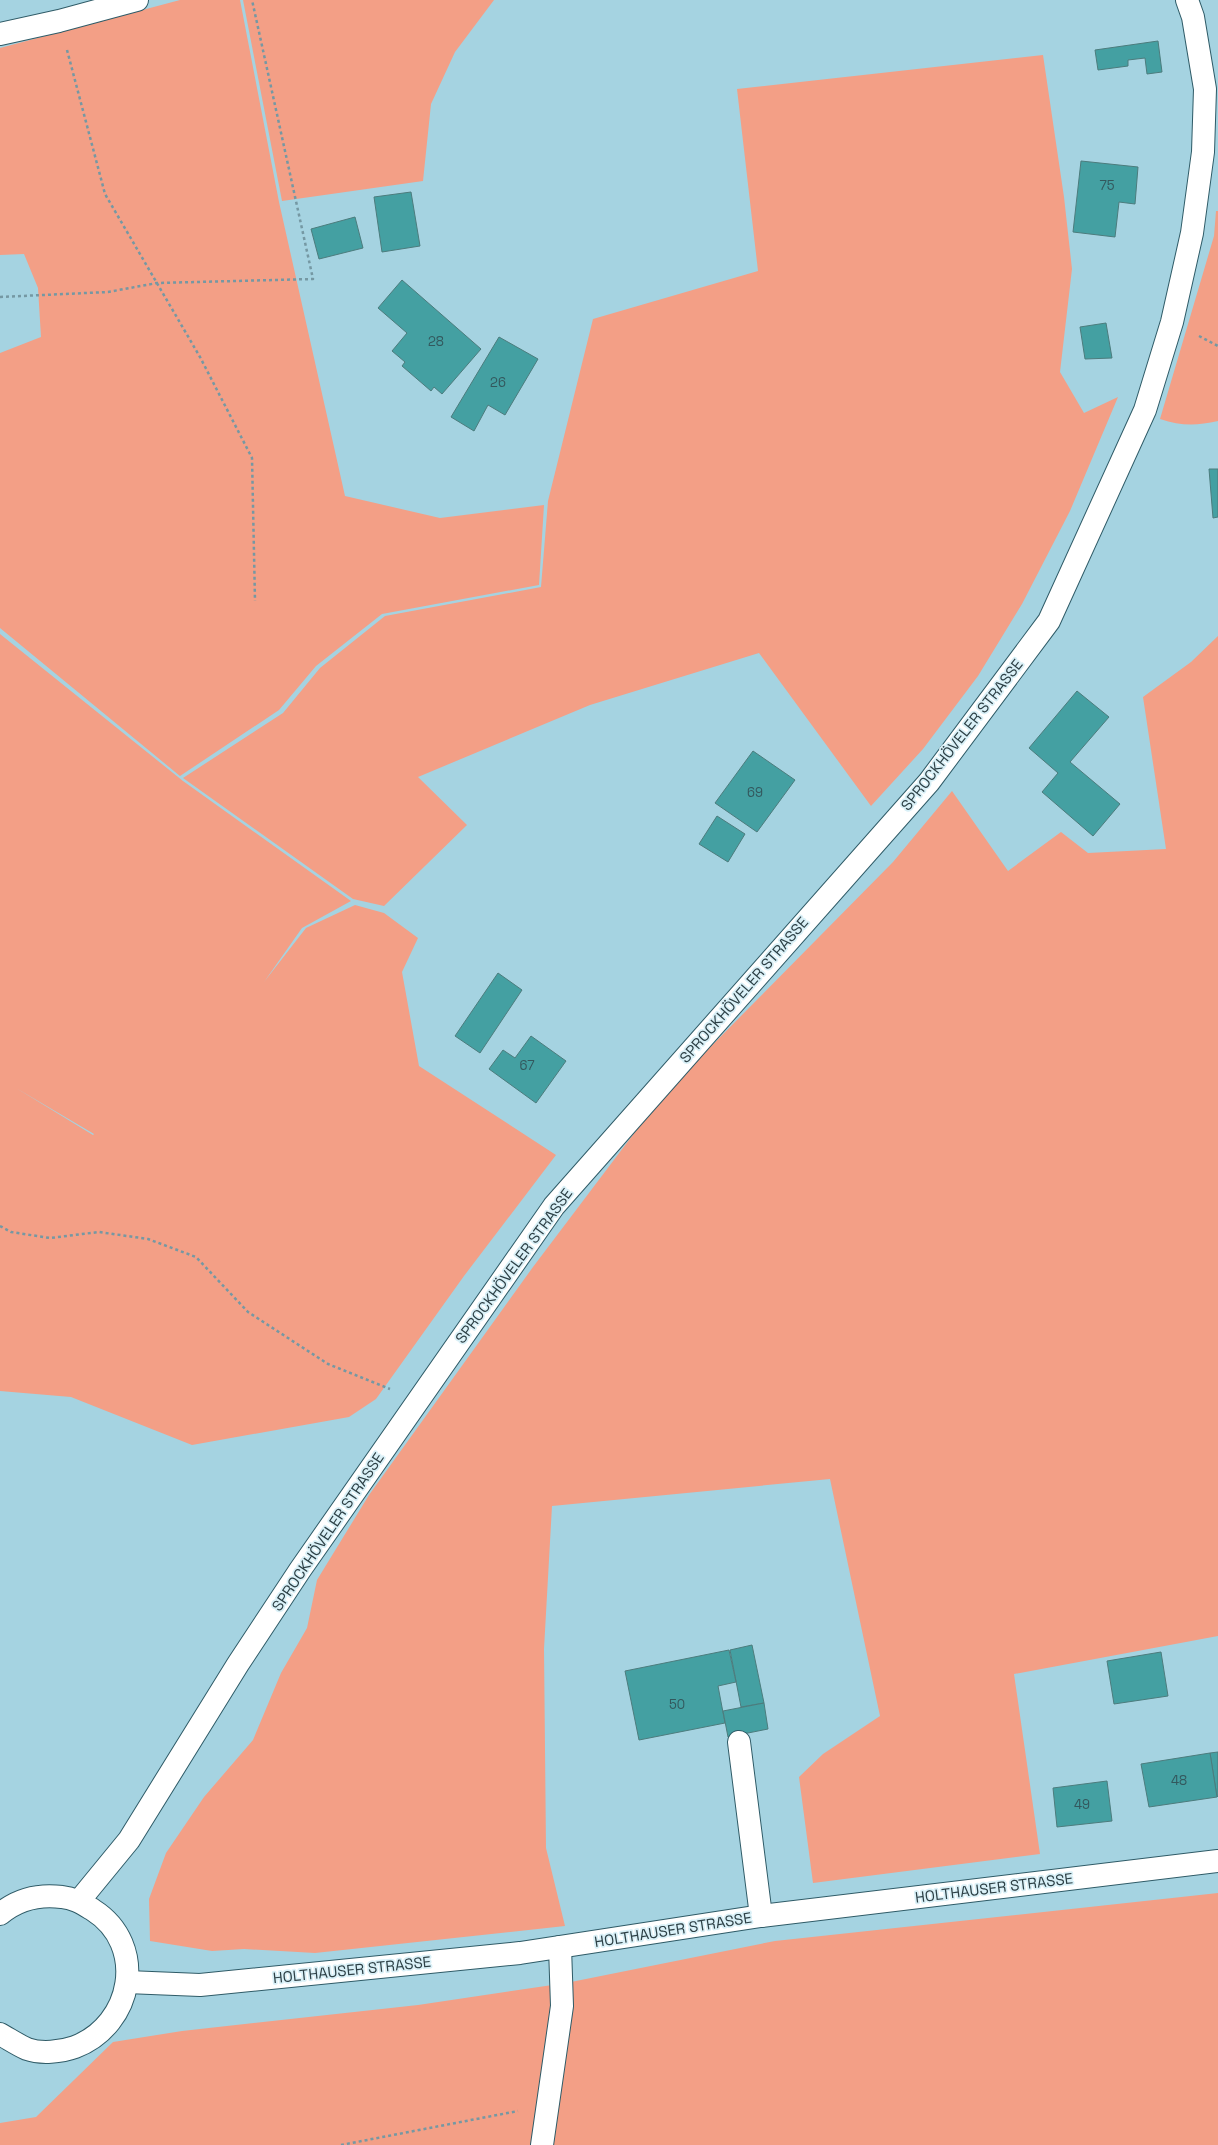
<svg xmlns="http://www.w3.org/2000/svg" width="1218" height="2145" font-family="'Space Grotesk',sans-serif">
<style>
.green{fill:#f39f86;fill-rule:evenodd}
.building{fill:#44a0a2;stroke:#4c7c7d}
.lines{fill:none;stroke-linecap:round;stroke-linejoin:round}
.minor-casing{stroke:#2f5b67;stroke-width:24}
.path{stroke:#7598a3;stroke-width:2.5;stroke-dasharray:3 3;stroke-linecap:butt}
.minor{stroke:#fff;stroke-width:22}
.labels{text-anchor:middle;stroke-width:3.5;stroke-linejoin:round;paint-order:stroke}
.number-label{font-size:13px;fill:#33585d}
.street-label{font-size:15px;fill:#2d4046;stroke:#d9f0f7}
</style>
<rect width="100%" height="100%" fill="#a5d3e1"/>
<g class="green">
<polygon points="180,0 240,0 279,202 345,496 440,518 544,505 539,585 382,614 316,666 279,710 180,776 0,628 0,353 41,337 38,288 24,254 0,255 0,48"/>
<polygon points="243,0 494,0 455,52 431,104 423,181 282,201"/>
<polygon points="1043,55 1064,197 1072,269 1060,372 1084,413 1118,397 1070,511 1022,604 978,676 923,749 871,806 759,653 590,705 418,777 467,825 384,906 353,899 183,778 283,713 320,668 385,616 541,587 548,501 593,319 758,271 737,89"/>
<path d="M 1216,211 L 1218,211 L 1218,421 C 1196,426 1181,426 1160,419 L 1214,236 Z"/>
<path d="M 0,634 L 183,781 L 351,901 L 302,928 L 264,982 L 306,928 L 355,905 L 384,913 L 418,938 L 402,972 L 419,1066 L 556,1155 L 464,1276 L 376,1399 L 349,1417 L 192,1445 L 71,1397 L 0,1391 ZM 16,1088 L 94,1134 L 93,1135 Z"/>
<polygon points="1218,636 1218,1636 1014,1674 1040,1854 813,1883 799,1777 823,1754 880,1716 830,1479 552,1506 544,1649 546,1848 565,1926 315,1953 244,1949 212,1951 150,1941 149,1899 166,1853 204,1797 253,1740 281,1673 307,1628 317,1580 369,1495 533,1267 663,1095 893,862 952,791 1008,871 1061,832 1088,853 1166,849 1143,697 1191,662"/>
<polygon points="1218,1893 1218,2145 0,2145 0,2123 36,2117 113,2042 182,2031 418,2005 566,1983 775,1941"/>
</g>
<g class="building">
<polygon points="1158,41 1162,72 1147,74 1145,58 1128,60 1128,66 1098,70 1095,50"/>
<polygon points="1081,161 1138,167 1135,204 1119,202 1115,237 1073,232"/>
<polygon points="411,192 420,246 382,252 374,197"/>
<polygon points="355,217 363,248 319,259 311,229"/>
<polygon points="402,280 481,349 442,394 434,387 431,391 402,366 405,362 392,351 407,333 378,308"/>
<polygon points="1106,323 1112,358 1085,359 1080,327"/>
<polygon points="499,337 538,359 505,415 488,405 474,431 451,417"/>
<polygon points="1209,469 1218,469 1218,517 1213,518"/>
<polygon points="1077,691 1109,717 1070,762 1120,804 1093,836 1042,792 1058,773 1029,748"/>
<polygon points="753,751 795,780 757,832 715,803"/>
<polygon points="717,816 745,834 728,862 699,844"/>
<polygon points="498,973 522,990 480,1053 455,1036"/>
<polygon points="531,1036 566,1061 536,1103 489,1069 503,1050 515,1058"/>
<polygon points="752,1645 764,1703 741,1707 730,1650"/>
<polygon points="729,1650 736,1682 718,1686 725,1723 639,1740 625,1671"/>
<polygon points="1161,1652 1168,1696 1114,1704 1107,1661"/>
<polygon points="764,1703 768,1729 728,1737 723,1711"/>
<polygon points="1218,1752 1218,1796 1217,1797 1210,1753"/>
<polygon points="1210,1753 1217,1797 1149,1807 1141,1764"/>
<polygon points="1107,1781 1112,1821 1057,1827 1053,1788"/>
</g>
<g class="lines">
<defs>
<g id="minor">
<polyline points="0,34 59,21 137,0"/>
<polyline points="739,1742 761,1916"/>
<polyline points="79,1901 129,1840 238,1664 300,1570 554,1206 929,782 1049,621 1145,410 1172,322 1192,233 1203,152 1205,89 1193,17 1187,0"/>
<path d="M 0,1914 C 18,1899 39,1894 62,1897 C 74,1898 83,1904 93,1910 C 148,1945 133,2025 75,2047 C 61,2052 41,2054 27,2049 C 18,2045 9,2039 0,2034"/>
<polyline points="127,1982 200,1985 520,1953 761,1916 1218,1861"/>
<polyline points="542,2145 562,2006 560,1947"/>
</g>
</defs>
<use href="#minor" class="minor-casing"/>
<g class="path">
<polyline points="67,50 105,194 200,357 252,458 255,601"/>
<polyline points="0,297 108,292 157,283 313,279 252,0"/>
<polyline points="1199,336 1218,346"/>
<polyline points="0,1226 11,1232 50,1238 99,1232 148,1239 196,1257 248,1312 328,1364 390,1389"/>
<polyline points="341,2145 518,2111"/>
</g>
<use href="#minor" class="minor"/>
</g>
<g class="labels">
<g class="number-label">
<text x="1107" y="190">75</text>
<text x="436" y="346">28</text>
<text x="498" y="387">26</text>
<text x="755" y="797">69</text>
<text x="527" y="1070">67</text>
<text x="677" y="1709">50</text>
<text x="1179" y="1785">48</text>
<text x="1082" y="1809">49</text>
</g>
<g class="street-label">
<text transform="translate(962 735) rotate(-52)" y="5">SPROCKHÖVELER STRASSE</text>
<text transform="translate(744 990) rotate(-49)" y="5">SPROCKHÖVELER STRASSE</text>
<text transform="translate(514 1266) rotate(-54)" y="5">SPROCKHÖVELER STRASSE</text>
<text transform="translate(328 1532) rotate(-56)" y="5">SPROCKHÖVELER STRASSE</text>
<text transform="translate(994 1888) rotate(-7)" y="5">HOLTHAUSER STRASSE</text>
<text transform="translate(673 1930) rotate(-9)" y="5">HOLTHAUSER STRASSE</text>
<text transform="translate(352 1970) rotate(-6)" y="5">HOLTHAUSER STRASSE</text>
</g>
</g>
</svg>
